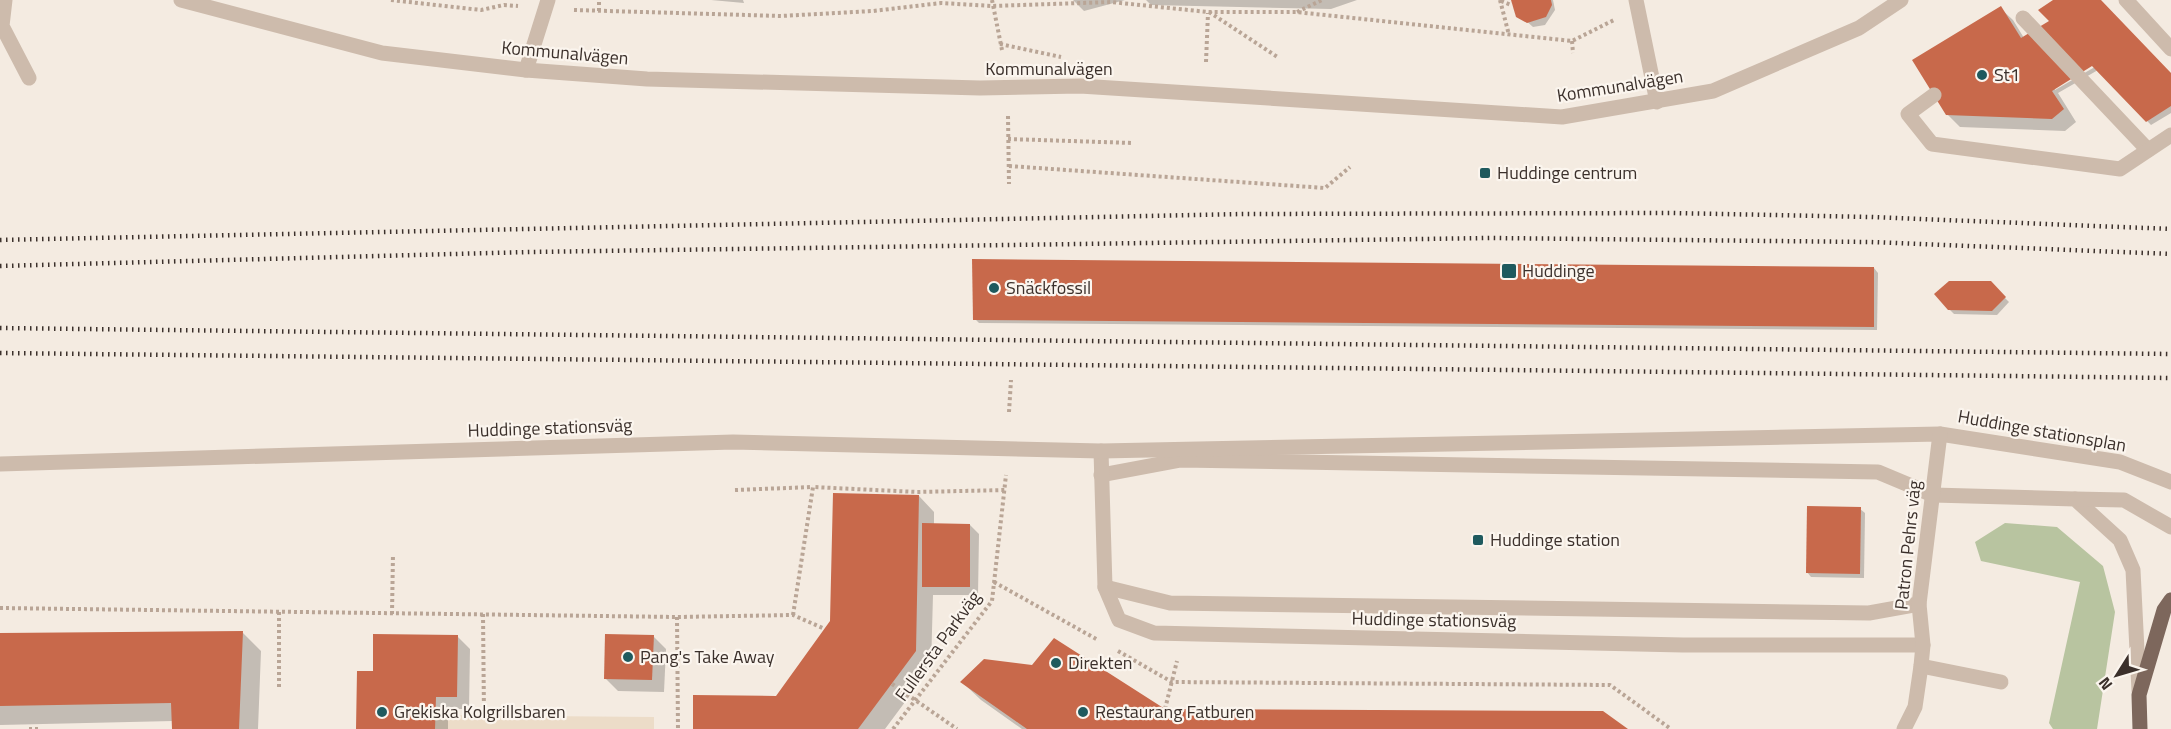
<svg xmlns="http://www.w3.org/2000/svg" width="2171" height="729" font-family="'Titillium Web',sans-serif">
<style>
.green{fill:#b8c4a0}
.plaza{fill:#ecdcc8}
.shadow{fill:#0003;fill-rule:evenodd}
.building{fill:#c8694b}
.lines{fill:none;stroke-linecap:round;stroke-linejoin:round}
.path{stroke:#b9a596;stroke-width:4;stroke-dasharray:3 3;stroke-linecap:butt}
.service{stroke:#cdbbac;stroke-width:15}
.minor{stroke:#cdbbac;stroke-width:15}
.tertiary{stroke:#cdbbac;stroke-width:15}
.primary{stroke:#7d675c;stroke-width:15}
.rail{stroke:#3b302b;stroke-width:4.5;stroke-dasharray:1.5 4.5;stroke-linecap:butt}
.poi-dot{fill:#1f5a5e;stroke:#fbf5ee;stroke-width:2}
.labels{text-anchor:middle;stroke-width:4.5;stroke-linejoin:round;paint-order:stroke}
.street-label{font-size:18px;fill:#3b302b;stroke:#fbf5ee}
.poi-label{font-size:18px;fill:#3b302b;stroke:#fbf5ee;text-anchor:start}
</style>
<rect width="100%" height="100%" fill="#f4ebe1"/>
<polygon class="green" points="2005,523 2057,527 2103,566 2115,612 2097,729 2053,729 2049,723 2080,582 1981,561 1975,542"/>
<polygon class="plaza" points="435,715 654,717 654,729 435,729"/>
<g class="shadow">
<polygon points="711,0 743,0 744,3"/>
<polygon points="1073,0 1125,0 1084,11"/>
<polygon points="1146,0 1357,0 1331,9 1151,5"/>
<polygon points="1513,0 1553,0 1555,10 1545,25 1533,27 1514,10"/>
<path d="M 2056,0 L 2099,0 L 2171,75 L 2171,113 L 2151,125 L 2098,70 L 2058,93 L 2076,122 L 2065,131 L 1960,127 L 1947,114 L 2000,8 L 2013,20 L 2024,38 L 2051,22 ZM 2098,61 L 2100,64 L 2055,90 L 2055,87 Z"/>
<polygon points="1874,268 1878,273 1877,330 979,323 975,319"/>
<polygon points="1990,283 2009,302 1997,315 1954,314 1949,309"/>
<polygon points="919,496 934,512 934,525 970,525 979,534 978,595 933,595 931,667 885,729 694,729 777,698"/>
<polygon points="1860,509 1865,513 1864,578 1811,577 1807,572"/>
<polygon points="243,633 261,651 258,729 173,729 173,721 0,725 0,634"/>
<polygon points="457,636 470,649 469,709 448,709 448,729 358,729 374,673"/>
<polygon points="653,636 666,649 664,692 618,691 605,678"/>
<polygon points="962,682 1165,711 1625,729 1022,729 981,700"/>
</g>
<g class="building">
<polygon points="1511,0 1551,0 1552,5 1546,17 1527,23 1516,17"/>
<polygon points="2053,0 2101,0 2171,73 2171,106 2146,122 2092,66 2052,91 2064,109 2052,119 1946,115 1912,60 2001,6 2021,38 2049,21 2038,10"/>
<polygon points="972,259 1874,267 1874,327 973,320"/>
<polygon points="1949,281 1991,281 2006,297 1992,311 1948,310 1934,294"/>
<polygon points="833,493 919,495 916,651 858,729 693,729 693,695 776,696 830,621"/>
<polygon points="1807,506 1861,507 1860,574 1806,573"/>
<polygon points="922,523 970,524 970,587 922,587"/>
<polygon points="243,631 239,729 172,729 171,703 0,706 0,633"/>
<polygon points="373,634 458,635 457,697 436,697 435,729 356,729 357,671 373,671"/>
<polygon points="605,634 654,635 652,680 604,679"/>
<polygon points="1054,638 1165,709 1603,711 1628,729 1027,729 960,682 984,659 1032,665"/>
</g>
<g class="lines">
<g class="path">
<polyline points="391,0 481,10 504,5 518,6"/>
<polyline points="992,0 1002,50"/>
<polyline points="1500,0 1509,35"/>
<polyline points="1501,1 1511,5"/>
<polyline points="574,10 781,16 873,11 941,3 992,6 1111,2 1208,12 1296,12 1572,41 1614,20"/>
<polyline points="599,11 599,0"/>
<polyline points="1209,12 1279,58"/>
<polyline points="1297,12 1322,0"/>
<polyline points="1572,41 1573,53"/>
<polyline points="1000,44 1061,57"/>
<polyline points="1206,62 1208,13"/>
<polyline points="1008,116 1009,184"/>
<polyline points="1008,139 1133,143"/>
<polyline points="1009,166 1325,188 1350,167"/>
<polyline points="1009,412 1011,380"/>
<polyline points="735,490 813,487"/>
<polyline points="994,582 1098,640"/>
<polyline points="0,608 677,617 793,615 825,629"/>
<polyline points="392,614 393,554"/>
<polyline points="483,614 484,715"/>
<polyline points="793,615 813,487 917,492 1006,490"/>
<polyline points="677,617 678,729"/>
<polyline points="1118,651 1172,682 1610,685 1671,729"/>
<polyline points="892,684 957,729"/>
<polyline points="279,687 279,612"/>
<polyline points="1165,709 1177,661"/>
<polyline points="29,729 39,729"/>
<polyline points="893,729 992,601 1006,475"/>
</g>
<g class="service">
<polyline points="5,0 2,26 29,78"/>
<polyline points="1636,0 1657,102"/>
<polyline points="2126,0 2171,49"/>
<polyline points="2023,18 2148,150"/>
<polyline points="1934,95 1908,114 1932,144 2120,169 2171,135"/>
<polyline points="1101,475 1181,460 1878,472 1933,495"/>
<polyline points="1105,587 1170,603 1869,613 1919,604"/>
<polyline points="1921,666 2001,682"/>
</g>
<g class="minor">
<polyline points="526,70 548,0"/>
<polyline points="1101,451 1105,587 1119,620 1154,633 1683,645 1923,645"/>
<polyline points="0,464 733,442 1101,451 1940,434 2120,462 2171,482"/>
<polyline points="1933,495 2075,499 2120,540 2133,570 2139,691"/>
<polyline points="2075,499 2124,500 2171,527"/>
<polyline points="1904,729 1915,707 1921,666 1923,645 1919,604 1940,434"/>
</g>
<polyline class="tertiary" points="181,0 382,53 526,70 647,79 980,88 1080,86 1562,117 1713,91 1859,28 1901,0"/>
<polyline class="primary" points="2140,729 2139,695 2164,610 2171,600"/>
<g class="rail">
<polyline points="0,240 1242,214 1673,213 1871,217 2171,229"/>
<polyline points="0,266 529,252 1490,238 1870,242 2171,254"/>
<polyline points="0,328 2171,354"/>
<path d="M 0,353 C 724,361 1447,369 2171,378"/>
</g>
</g>
<g class="poi-dot">
<circle cx="1982" cy="75" r="6"/>
<rect x="1479" y="167" width="12" height="12" rx="3"/>
<rect x="1501" y="263" width="16" height="16" rx="3"/>
<circle cx="994" cy="288" r="6"/>
<rect x="1472" y="534" width="12" height="12" rx="3"/>
<circle cx="628" cy="657" r="6"/>
<circle cx="1056" cy="663" r="6"/>
<circle cx="382" cy="712" r="6"/>
<circle cx="1083" cy="712" r="6"/>
</g>
<g class="labels">
<g class="street-label">
<text transform="translate(565 53) rotate(5)" y="6">Kommunalvägen</text>
<text x="1049" y="75">Kommunalvägen</text>
<text transform="translate(1620 86) rotate(-9)" y="6">Kommunalvägen</text>
<text transform="translate(550 428) rotate(-2)" y="6">Huddinge stationsväg</text>
<text transform="translate(2042 431) rotate(10)" y="6">Huddinge stationsplan</text>
<text transform="translate(1908 545) rotate(-84)" y="6">Patron Pehrs väg</text>
<text transform="translate(1434 620) rotate(1)" y="6">Huddinge stationsväg</text>
<text transform="translate(938 646) rotate(-54)" y="6">Fullersta Parkväg</text>
</g>
<g class="poi-label">
<text x="1994" y="81">St1</text>
<text x="1497" y="179">Huddinge centrum</text>
<text x="1522" y="277">Huddinge</text>
<text x="1006" y="294">Snäckfossil</text>
<text x="1490" y="546">Huddinge station</text>
<text x="640" y="663">Pang's Take Away</text>
<text x="1068" y="669">Direkten</text>
<text x="394" y="718">Grekiska Kolgrillsbaren</text>
<text x="1095" y="718">Restaurang Fatburen</text>
</g>
</g>
<g transform="translate(2117 675) rotate(233)" stroke="#fbf5ee" stroke-width="4.5" paint-order="stroke">
<path d="M0-4.5L10 22L0 15L-10 22Z" fill="#3b302b"/>
<text y="-9" font-size="16" font-weight="bold" text-anchor="middle" fill="#3b302b">N</text>
</g>
</svg>
